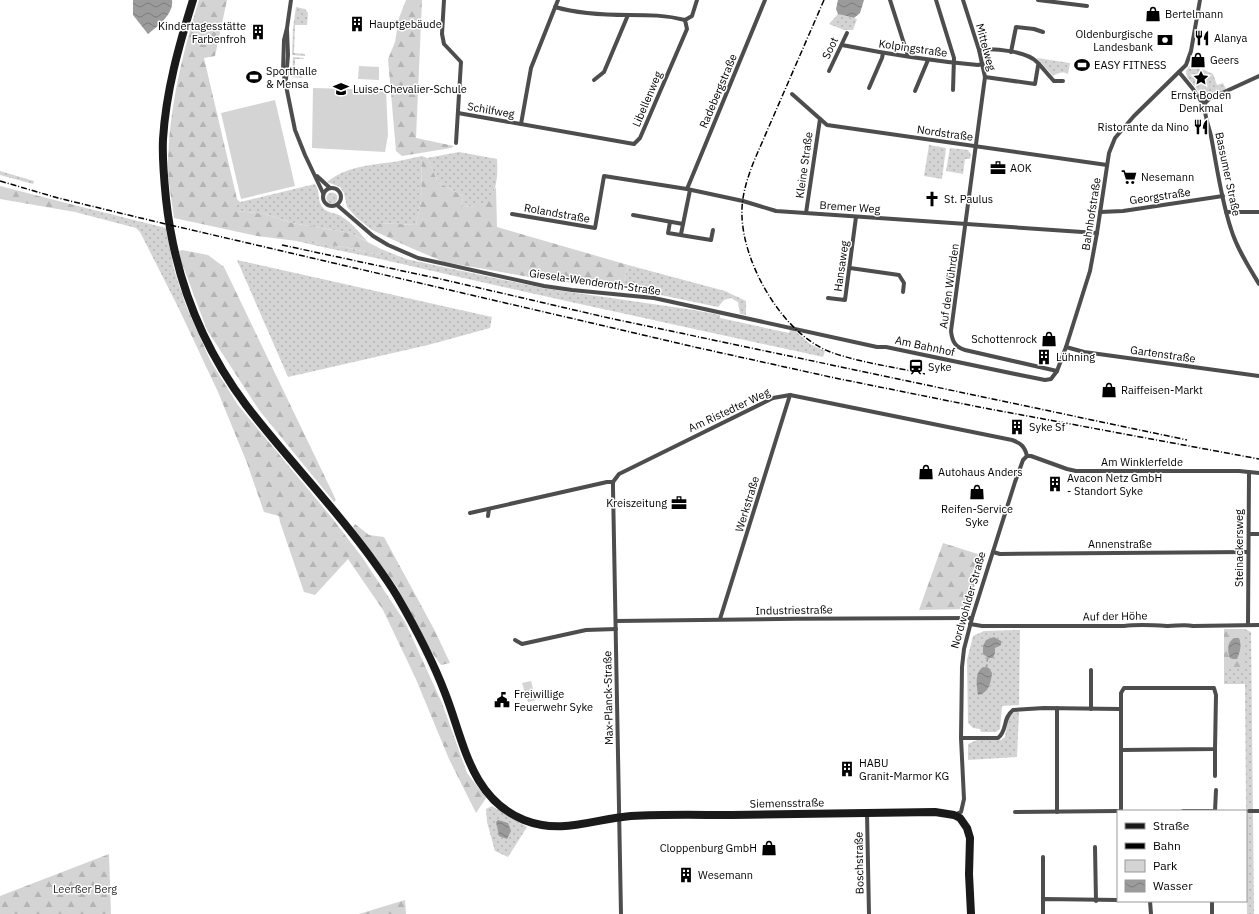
<svg xmlns="http://www.w3.org/2000/svg" width="1259" height="914" font-family="'IBM Plex Sans',sans-serif">
<style>
.green{fill:url(#green-dots)}
.forest{fill:url(#forest-firs);fill-rule:evenodd}
.pitch{fill:#d4d4d4}
.water{fill:url(#water-waves)}
.lines{fill:none;stroke-linecap:round;stroke-linejoin:round}
.stream{stroke:#9b9b9b;stroke-width:1.5}
.street{stroke:#4d4d4d;stroke-width:4}
.secondary{stroke:#1a1a1a;stroke-width:8}
.rail{stroke:#000;stroke-width:1.5;stroke-dasharray:6 2 1 2;stroke-linecap:butt}
.labels{text-anchor:middle;stroke-width:3;stroke-linejoin:round;paint-order:stroke}
.poi-label{font-size:11px;fill:#000;stroke:#fff;text-anchor:start}
.street-label{font-size:11px;fill:#000;stroke:#fff}
.park-label{font-size:11px;fill:#2b2b2b;stroke:#fff}
</style>
<defs>
<pattern id="green-dots" width="8" height="8" patternUnits="userSpaceOnUse"><rect width="8" height="8" fill="#d4d4d4"/><path d="M2 2h.1M6 6h.1" fill="none" stroke="#b4b4b4" stroke-width="1.8" stroke-linecap="round"/></pattern>
<pattern id="forest-firs" width="22" height="20" patternUnits="userSpaceOnUse"><rect width="22" height="20" fill="#d4d4d4"/><path d="M5 1l3.5 6h-7zM16 11l3.5 6h-7z" fill="#b4b4b4"/></pattern>
<pattern id="water-waves" width="16" height="10" patternUnits="userSpaceOnUse"><rect width="16" height="10" fill="#9b9b9b"/><path d="M0 5q4-4 8 0t8 0" fill="none" stroke="#7c7c7c"/></pattern>
</defs>
<rect width="100%" height="100%" fill="#fff"/>
<g class="green">
<polygon points="296,7 305,9 308,13 307,25 295,25 294,53 305,54 305,56 292,55 293,28"/>
<polygon points="838,14 857,19 853,30 844,30 829,24"/>
<polygon points="293,57 304,58 304,59 295,59 295,71 304,72 303,76 301,78 292,77"/>
<path d="M 1037,58 L 1070,63 L 1068,74 C 1062,71 1058,73 1053,76 Z"/>
<polygon points="1191,64 1213,74 1217,85 1223,83 1226,89 1205,99 1187,77 1186,71"/>
<polygon points="929,145 946,148 942,179 924,176"/>
<polygon points="950,148 968,150 971,155 970,159 965,159 963,174 946,171"/>
<path d="M 459,152 L 497,159 C 498,175 498,202 477,206 C 472,207 466,206 461,207 L 463,196 L 438,182 L 427,158 Z"/>
<path d="M 422,156 L 421,201 L 416,225 L 380,223 L 372,230 L 357,218 L 347,207 L 344,193 L 340,187 L 327,182 C 347,166 370,165 394,162 C 403,160 413,158 422,156 Z"/>
<polygon points="0,171 34,181 33,184 0,175"/>
<path d="M 315,184 C 321,192 316,201 324,209 C 328,213 336,213 341,216 C 351,222 360,233 368,242 L 350,233 L 292,223 L 265,214 L 237,211 L 237,199 L 240,202 Z"/>
<circle cx="332" cy="198" r="5.5"/>
<polygon points="78,206 166,228 174,269 186,306 179,309 140,232 136,228 75,212 79,210"/>
<path d="M 293,240 L 345,247 L 379,255 L 381,249 L 406,259 L 542,288 L 694,310 L 720,315 L 720,318 L 789,333 L 790,329 L 793,329 L 810,344 L 825,351 L 823,357 C 680,326 536,295 393,262 C 360,254 326,249 293,240 Z"/>
<polygon points="237,260 492,317 490,328 428,345 288,377"/>
<polygon points="628,265 725,291 746,301 746,315 740,314 738,302 731,298 724,300 718,307 623,287"/>
<polygon points="1245,629 1251,632 1254,914 1247,914 1245,684 1224,684 1224,669 1245,668"/>
<polygon points="1020,630 1019,705 1002,706 1000,729 996,732 981,732 980,729 973,728 968,723 967,660 973,636 984,631"/>
<polygon points="1019,711 1017,757 968,760 968,744 977,740 1001,740 1005,737 1008,720 1012,713"/>
<polygon points="492,806 527,827 508,857 495,851 487,822 486,809"/>
</g>
<g class="forest">
<path d="M 199,0 L 227,0 L 215,56 L 204,58 L 237,199 L 237,211 L 265,214 L 292,223 L 350,233 L 381,249 L 379,255 L 345,247 L 257,236 L 174,218 C 172,201 168,183 168,166 C 169,108 182,55 199,0 Z"/>
<polygon points="406,0 422,0 416,138 454,146 451,148 402,156 396,151 388,59 395,42 399,18"/>
<path d="M 422,156 L 427,158 L 438,182 L 463,196 L 461,207 C 482,206 486,206 496,187 L 497,227 L 628,265 L 623,287 L 552,281 L 444,262 L 411,248 L 372,230 L 380,223 L 416,225 L 421,201 Z"/>
<polygon points="0,186 78,206 79,210 75,212 0,199"/>
<polygon points="182,250 208,255 224,267 336,500 334,502 259,410 207,330 180,258 179,251"/>
<polygon points="186,306 211,362 238,405 332,518 362,557 405,622 442,703 467,773 486,798 476,813 449,759 415,677 383,610 348,559 315,595 304,592 280,522 279,516 264,512 247,463 218,392 179,309"/>
<polygon points="355,524 369,535 384,537 435,631 450,663 441,665 430,650 397,587 353,527"/>
<polygon points="943,543 984,556 967,609 919,610"/>
<path d="M 1224,629 L 1245,629 L 1245,669 L 1224,669 ZM 1231,640 L 1240,641 L 1239,654 L 1228,649 Z"/>
<polygon points="109,854 111,914 0,914 0,896"/>
<polygon points="405,900 406,914 359,914"/>
</g>
<g class="pitch">
<polygon points="359,66 379,67 379,80 358,79"/>
<polygon points="313,88 386,90 388,135 385,152 312,148"/>
<polygon points="275,100 295,186 241,199 221,113"/>
<polygon points="531,681 536,700 528,702 522,683"/>
</g>
<g class="water">
<path d="M 133,0 L 172,0 C 174,14 158,26 148,34 L 133,15 Z"/>
<polygon points="838,0 864,0 860,13 854,18 838,14 836,9"/>
<polygon points="994,637 1001,641 1001,645 995,648 995,653 993,658 989,658 983,654 983,646 986,640"/>
<path d="M 1234,638 L 1239,638 C 1242,645 1240,652 1237,659 L 1233,659 L 1230,658 C 1227,651 1227,642 1234,638 Z"/>
<path d="M 983,667 L 989,668 L 992,673 C 991,682 989,693 978,695 C 977,686 974,673 983,667 Z"/>
<polygon points="498,820 508,823 511,831 507,839 499,836 496,822"/>
</g>
<g class="lines">
<g class="stream">
<polyline points="987,661 988,658"/>
<polyline points="986,668 987,665"/>
</g>
<g class="street">
<polyline points="291,0 287,28 284,40 283,71 295,130 305,155 323,193"/>
<polyline points="444,0 442,34 444,44 461,62 456,143"/>
<polyline points="890,0 908,56"/>
<polyline points="936,0 954,58 953,90"/>
<path d="M 963,0 L 979,50 L 985,77 L 951,331 C 952,341 955,347 965,350 L 1057,371"/>
<polyline points="1038,0 1087,6"/>
<path d="M 555,7 C 579,14 604,15 629,15 C 648,15 666,15 685,20"/>
<path d="M 842,45 C 887,54 932,61 978,65 L 983,64"/>
<path d="M 979,50 C 994,48 1026,51 1037,62 C 1043,68 1048,75 1054,81 L 1063,81"/>
<polyline points="1011,52 1016,27 1034,29 1043,32"/>
<polyline points="829,71 847,33"/>
<polyline points="1179,72 1193,89 1201,101 1205,103"/>
<polyline points="985,77 1035,84 1038,66 1039,64"/>
<polyline points="286,79 288,55 287,30"/>
<polyline points="594,80 604,72 628,15"/>
<polyline points="869,88 882,58 883,53"/>
<polyline points="915,91 928,60"/>
<polyline points="792,94 827,125 1107,165"/>
<path d="M 1205,103 C 1203,113 1209,126 1211,136 C 1217,167 1221,199 1231,229 C 1237,249 1249,267 1259,284"/>
<polyline points="1205,103 1209,99 1259,76"/>
<polyline points="458,113 634,144 640,138 687,29 685,20 692,16 697,0"/>
<polyline points="521,124 531,68 558,0"/>
<polyline points="317,176 330,188"/>
<circle cx="332" cy="197" r="9"/>
<polyline points="687,189 765,0"/>
<polyline points="337,205 373,236 388,245 418,258 544,286 572,290 654,298 877,347 886,347 1020,375 1045,380 1051,379 1057,371 1066,347 1090,271 1097,233 1109,153 1115,138 1134,116 1186,65 1191,51 1200,0"/>
<polyline points="1100,212 1123,211 1223,196"/>
<polyline points="1226,212 1259,212"/>
<polyline points="806,213 820,119"/>
<polyline points="512,214 595,228 604,176 687,189 743,201 776,211 1097,233"/>
<polyline points="633,215 683,224"/>
<polyline points="670,222 668,233 711,240 713,230"/>
<polyline points="681,234 690,190"/>
<polyline points="850,268 899,275 904,283 903,292"/>
<polyline points="828,298 845,300 856,217"/>
<polyline points="1066,347 1084,352 1259,376"/>
<polyline points="1027,456 1031,456 1067,469 1076,471 1239,471 1259,473"/>
<polyline points="470,513 607,482 613,482"/>
<polyline points="488,516 489,509"/>
<polyline points="1249,534 1259,534"/>
<polyline points="993,552 1000,554 1248,552"/>
<polyline points="720,619 790,395"/>
<path d="M 616,621 C 735,619 853,618 972,618"/>
<path d="M 970,624 L 982,626 L 1124,626 C 1139,624 1153,625 1168,626 C 1177,626 1184,624 1193,626 L 1259,625"/>
<polyline points="1248,625 1249,472"/>
<polyline points="515,640 522,644 586,630 616,629"/>
<polyline points="1091,670 1091,709"/>
<path d="M 961,738 L 998,738 C 1008,730 1002,719 1013,710 L 1044,708 L 1120,709"/>
<polyline points="1215,749 1215,776"/>
<polyline points="1121,750 1215,749 1216,695 1214,688 1124,688 1121,693 1121,811"/>
<polyline points="1183,811 1215,811 1216,790"/>
<polyline points="1249,811 1259,811"/>
<polyline points="1015,812 1118,811"/>
<polyline points="1057,812 1057,708"/>
<polyline points="867,813 869,914"/>
<polyline points="956,814 961,812 964,799 961,738 962,667 964,649 972,618 1015,482 1023,460 1027,456"/>
<polyline points="1095,847 1096,901"/>
<polyline points="1043,899 1043,857"/>
<polyline points="1150,901 1151,914"/>
<polyline points="1212,901 1212,914"/>
<path d="M 621,914 L 613,488 L 613,482 L 619,474 L 773,398 L 790,395 L 1012,440 C 1021,443 1025,447 1027,456"/>
<polyline points="1043,914 1043,899 1118,900"/>
</g>
<path class="secondary" d="M 193,0 C 179,45 166,91 163,139 C 162,159 164,179 166,199 C 174,274 201,345 246,405 C 287,459 335,507 374,562 C 382,573 390,584 397,596 C 415,627 432,659 445,693 C 464,741 470,798 524,820 C 562,835 593,819 631,816 C 665,814 699,815 732,815 C 800,814 868,813 935,812 L 954,815 L 960,818 L 967,828 L 970,838 L 969,874 L 971,914"/>
<g class="rail">
<path d="M 824,0 L 754,161 C 747,179 741,197 742,217 C 744,265 782,332 828,351 C 856,362 895,367 925,374"/>
<polyline points="0,181 58,198 153,221 699,348 835,378 979,407 1259,459"/>
<polyline points="282,245 445,280 609,318 1187,440"/>
</g>
</g>
<defs>
<symbol id="shop-bare" viewBox="-9 -9 18 18"><path d="M-5-2.5h2.3a2.7 3.5 0 0 1 5.4 0H5L5.5 6h-11ZM-1.5-2.5h3a1.5 2.3 0 0 0-3 0Z" fill="#000" stroke="#fff" stroke-width="2.5" paint-order="stroke"/></symbol>
<symbol id="building-bare" viewBox="-9 -9 18 18"><path d="M-4-6H4V6H1V3H-1V6H-4ZM-2.5-4.3h1.7v1.8h-1.7ZM.8-4.3h1.7v1.8H.8ZM-2.5-1h1.7V.8h-1.7ZM.8-1h1.7V.8H.8Z" fill="#000" stroke="#fff" stroke-width="2.5" paint-order="stroke"/></symbol>
<symbol id="restaurant-bare" viewBox="-9 -9 18 18"><path d="M-5-6h1v4h1v-4h1v4h1v-4h1v5L-1.5 .5V6h-2V.5L-5-1ZM5-6V6H3V1.5H1.5Q1.5-4 5-6Z" fill="#000" stroke="#fff" stroke-width="2.5" paint-order="stroke"/></symbol>
<symbol id="bank-bare" viewBox="-9 -9 18 18"><path d="M-6-4H6V4H-6ZM0-2.3a2.3 2.3 0 1 0 0 4.6a2.3 2.3 0 1 0 0-4.6Z" fill="#000" stroke="#fff" stroke-width="2.5" paint-order="stroke"/></symbol>
<symbol id="stadium-bare" viewBox="-9 -9 18 18"><path d="M0-5a6.5 5 0 1 0 0 10a6.5 5 0 1 0 0-10ZM-3.5-1.8h7v3.6h-7Z" fill="#000" stroke="#fff" stroke-width="2.5" paint-order="stroke"/></symbol>
<symbol id="sight-bare" viewBox="-9 -9 18 18"><path d="M0-6L1.8-2.2L6-1.7L2.9 1.2L3.7 5.4L0 3.3L-3.7 5.4L-2.9 1.2L-6-1.7L-1.8-2.2Z" fill="#000" stroke="#fff" stroke-width="2.5" paint-order="stroke"/></symbol>
<symbol id="school-bare" viewBox="-9 -9 18 18"><path d="M0-5L7-2L0 1L-7-2ZM-4 1L0 2.5L4 1V4Q0 6-4 4Z" fill="#000" stroke="#fff" stroke-width="2.5" paint-order="stroke"/></symbol>
<symbol id="office-bare" viewBox="-9 -9 18 18"><path d="M-6-3h4V-5.5h4V-3h4V5H-6ZM-1-4.5V-3h2v-1.5ZM-6 0V1H6V0Z" fill="#000" stroke="#fff" stroke-width="2.5" paint-order="stroke"/></symbol>
<symbol id="supermarket-bare" viewBox="-9 -9 18 18"><path d="M-6-5.5h2.5l.6 2H6L4.5 2H-2.5L-4.4-4H-6ZM-1.5 3.2a1.3 1.3 0 1 0 .1 0ZM3 3.2a1.3 1.3 0 1 0 .1 0Z" fill="#000" stroke="#fff" stroke-width="2.5" paint-order="stroke"/></symbol>
<symbol id="church-bare" viewBox="-9 -9 18 18"><path d="M-1.2-6h2.4v3.5h3.3v2.4h-3.3V6h-2.4V-.1h-3.3v-2.4h3.3Z" fill="#000" stroke="#fff" stroke-width="2.5" paint-order="stroke"/></symbol>
<symbol id="station-bare" viewBox="-9 -9 18 18"><path d="M-3-6H3Q5-6 5-4V2Q5 4 3 4L4.5 6H3L1.5 4h-3L-3 6H-4.5L-3 4Q-5 4-5 2V-4Q-5-6-3-6ZM-3.5-4v3h7v-3ZM-3.5 1v1.5H-2V1ZM2 1v1.5H3.5V1Z" fill="#000" stroke="#fff" stroke-width="2.5" paint-order="stroke"/></symbol>
<symbol id="civic-bare" viewBox="-9 -9 18 18"><path d="M-.6-6.5H3V-4.5H.6V-3L4-1V1h2V6H-6V1h2V-1L-.6-3ZM-1.2 2.5V6h2.4V2.5Z" fill="#000" stroke="#fff" stroke-width="2.5" paint-order="stroke"/></symbol>
</defs>
<g fill-rule="evenodd">
<use href="#shop-bare" x="1142" y="3" width="22" height="22"/>
<use href="#building-bare" x="346" y="13" width="22" height="22"/>
<use href="#building-bare" x="247" y="21" width="22" height="22"/>
<use href="#restaurant-bare" x="1191" y="27" width="22" height="22"/>
<use href="#bank-bare" x="1154" y="29" width="22" height="22"/>
<use href="#shop-bare" x="1187" y="49" width="22" height="22"/>
<use href="#stadium-bare" x="1071" y="54" width="22" height="22"/>
<use href="#stadium-bare" x="243" y="66" width="22" height="22"/>
<use href="#sight-bare" x="1190" y="67" width="22" height="22"/>
<use href="#school-bare" x="330" y="78" width="22" height="22"/>
<use href="#restaurant-bare" x="1190" y="116" width="22" height="22"/>
<use href="#office-bare" x="987" y="157" width="22" height="22"/>
<use href="#supermarket-bare" x="1118" y="166" width="22" height="22"/>
<use href="#church-bare" x="921" y="188" width="22" height="22"/>
<use href="#shop-bare" x="1038" y="328" width="22" height="22"/>
<use href="#building-bare" x="1033" y="346" width="22" height="22"/>
<use href="#station-bare" x="905" y="356" width="22" height="22"/>
<use href="#shop-bare" x="1098" y="379" width="22" height="22"/>
<use href="#building-bare" x="1006" y="416" width="22" height="22"/>
<use href="#shop-bare" x="915" y="461" width="22" height="22"/>
<use href="#building-bare" x="1044" y="473" width="22" height="22"/>
<use href="#shop-bare" x="966" y="481" width="22" height="22"/>
<use href="#office-bare" x="668" y="492" width="22" height="22"/>
<use href="#civic-bare" x="491" y="689" width="22" height="22"/>
<use href="#building-bare" x="836" y="758" width="22" height="22"/>
<use href="#shop-bare" x="758" y="837" width="22" height="22"/>
<use href="#building-bare" x="675" y="864" width="22" height="22"/>
</g>
<g class="labels">
<g class="poi-label">
<text x="1165" y="18">Bertelmann</text>
<text x="369" y="28">Hauptgebäude</text>
<text x="246" y="30" text-anchor="end">Kindertagesstätte<tspan x="246" dy="13">Farbenfroh</tspan></text>
<text x="1153" y="38" text-anchor="end">Oldenburgische<tspan x="1153" dy="13">Landesbank</tspan></text>
<text x="1214" y="42">Alanya</text>
<text x="1210" y="64">Geers</text>
<text x="1094" y="69">EASY FITNESS</text>
<text x="266" y="75">Sporthalle<tspan x="266" dy="13">&amp; Mensa</tspan></text>
<text x="353" y="93">Luise-Chevalier-Schule</text>
<text x="1201" y="99" text-anchor="middle">Ernst Boden<tspan x="1201" dy="13">Denkmal</tspan></text>
<text x="1189" y="131" text-anchor="end">Ristorante da Nino</text>
<text x="1010" y="172">AOK</text>
<text x="1141" y="181">Nesemann</text>
<text x="944" y="203">St. Paulus</text>
<text x="1037" y="343" text-anchor="end">Schottenrock</text>
<text x="1056" y="361">Lühning</text>
<text x="928" y="371">Syke</text>
<text x="1121" y="394">Raiffeisen-Markt</text>
<text x="1029" y="431">Syke Sf</text>
<text x="938" y="476">Autohaus Anders</text>
<text x="1067" y="482">Avacon Netz GmbH<tspan x="1067" dy="13">- Standort Syke</tspan></text>
<text x="667" y="507" text-anchor="end">Kreiszeitung</text>
<text x="977" y="513" text-anchor="middle">Reifen-Service<tspan x="977" dy="13">Syke</tspan></text>
<text x="514" y="698">Freiwillige<tspan x="514" dy="13">Feuerwehr Syke</tspan></text>
<text x="859" y="767">HABU<tspan x="859" dy="13">Granit-Marmor KG</tspan></text>
<text x="757" y="852" text-anchor="end">Cloppenburg GmbH</text>
<text x="698" y="879">Wesemann</text>
</g>
<g class="street-label">
<text transform="translate(986 47) rotate(75)" y="4">Mittelweg</text>
<text transform="translate(830 48) rotate(-65)" y="4">Soot</text>
<text transform="translate(913 48) rotate(8)" y="4">Kolpingstraße</text>
<text transform="translate(718 91) rotate(-67)" y="4">Radebergstraße</text>
<text transform="translate(647 99) rotate(-67)" y="4">Libellenweg</text>
<text transform="translate(491 110) rotate(10)" y="4">Schilfweg</text>
<text transform="translate(945 133) rotate(8)" y="4">Nordstraße</text>
<text transform="translate(804 165) rotate(-82)" y="4">Kleine Straße</text>
<text transform="translate(1228 174) rotate(78)" y="4">Bassumer Straße</text>
<text transform="translate(1160 196) rotate(-8)" y="4">Georgstraße</text>
<text transform="translate(850 207) rotate(4)" y="4">Bremer Weg</text>
<text transform="translate(557 213) rotate(10)" y="4">Rolandstraße</text>
<text transform="translate(1091 214) rotate(-81)" y="4">Bahnhofstraße</text>
<text transform="translate(841 266) rotate(-82)" y="4">Hansaweg</text>
<text transform="translate(595 282) rotate(8)" y="4">Giesela-Wenderoth-Straße</text>
<text transform="translate(949 286) rotate(-82)" y="4">Auf den Wührden</text>
<text transform="translate(925 346) rotate(12)" y="4">Am Bahnhof</text>
<text transform="translate(1163 354) rotate(8)" y="4">Gartenstraße</text>
<text transform="translate(729 410) rotate(-25)" y="4">Am Ristedter Weg</text>
<text x="1142" y="466">Am Winklerfelde</text>
<text transform="translate(747 504) rotate(-73)" y="4">Werkstraße</text>
<text x="1120" y="548">Annenstraße</text>
<text transform="translate(1239 548) rotate(-90)" y="4">Steinackersweg</text>
<text transform="translate(968 600) rotate(-74)" y="4">Nordwohlder Straße</text>
<text transform="translate(794 610) rotate(-1)" y="4">Industriestraße</text>
<text transform="translate(1115 616) rotate(-1)" y="4">Auf der Höhe</text>
<text transform="translate(608 698) rotate(-91)" y="4">Max-Planck-Straße</text>
<text transform="translate(787 803) rotate(-1)" y="4">Siemensstraße</text>
<text transform="translate(859 863) rotate(-91)" y="4">Boschstraße</text>
</g>
<g class="park-label">
<text x="85" y="893">Leerßer Berg</text>
</g>
</g>
<rect x="1117" y="810" width="130" height="92" fill="#ffffff" stroke="#999999"/>
<rect x="1125" y="823" width="20" height="6" fill="#1a1a1a" stroke="#999999"/>
<text x="1153" y="830" font-size="12" fill="#000000">Straße</text>
<rect x="1125" y="843" width="20" height="6" fill="#000000" stroke="#999999"/>
<text x="1153" y="850" font-size="12" fill="#000000">Bahn</text>
<rect x="1125" y="860" width="20" height="12" fill="#d4d4d4" stroke="#999999"/>
<text x="1153" y="870" font-size="12" fill="#000000">Park</text>
<rect x="1125" y="880" width="20" height="12" fill="url(#water-waves)" stroke="#999999"/>
<text x="1153" y="890" font-size="12" fill="#000000">Wasser</text>
</svg>
